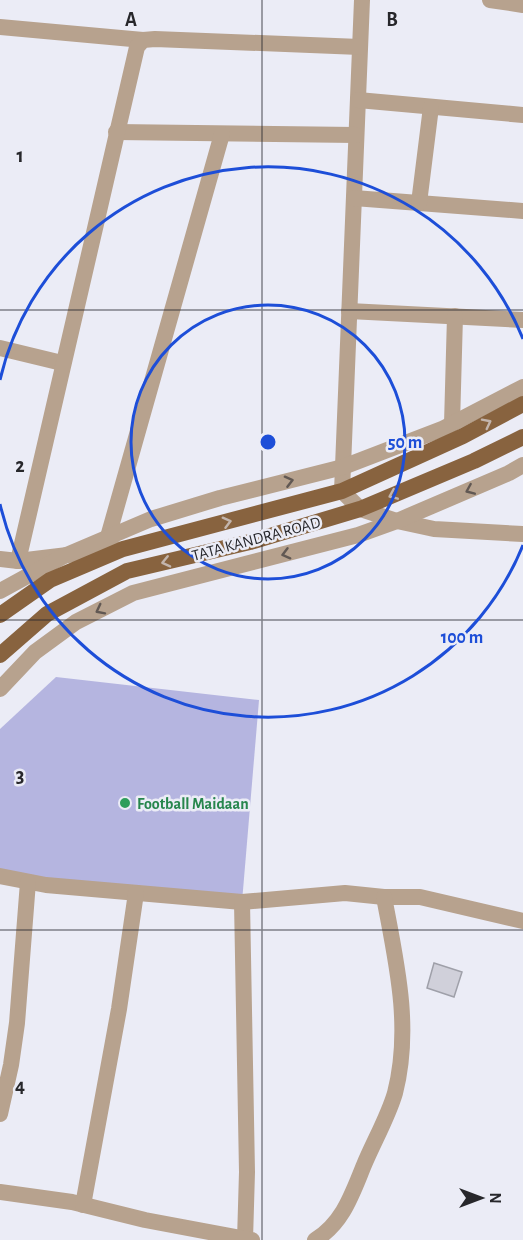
<svg xmlns="http://www.w3.org/2000/svg" width="523" height="1240" font-family="'Alegreya Sans',sans-serif">
<style>
.green{fill:#b5b5e0}
.building{fill:#d0d0da;stroke:#9fa0a9;stroke-width:1.5}
.lines{fill:none;stroke-linecap:round;stroke-linejoin:round}
.minor{stroke:#b7a28e;stroke-width:16}
.tertiary{stroke:#b7a28e;stroke-width:16}
.primary{stroke:#88633f;stroke-width:16}
.oneway{stroke:#c3b5ad}
.oneway2{stroke:#615853}
.grid{fill:none;stroke:#27272b;stroke-width:1.5;stroke-opacity:0.55}
.ring{fill:none;stroke:#1d4ed8;stroke-width:3}
.leisure-dot{fill:#2e9e5b;stroke:#ebecf6;stroke-width:2}
.labels{text-anchor:middle;stroke-width:5;stroke-linejoin:round;paint-order:stroke}
.street-label{font-size:16px;fill:#27272b;stroke:#ebecf6}
.leisure-label{font-size:16px;font-weight:bold;fill:#27864d;stroke:#ebecf6;text-anchor:start}
.grid-label{font-size:20px;text-anchor:middle;font-weight:bold;fill:#27272b;stroke:#ebecf6;stroke-width:5;stroke-linejoin:round;paint-order:stroke}
.centre{fill:#1d4ed8;stroke:#ebecf6;stroke-width:3}
.ring-label{font-size:18px;text-anchor:middle;font-weight:bold;fill:#1d4ed8;stroke:#ebecf6;stroke-width:5;stroke-linejoin:round;paint-order:stroke}
</style>
<rect width="100%" height="100%" fill="#ebecf6"/>
<polygon class="green" points="56,677 259,700 242,902 0,876 0,729"/>
<polygon class="building" points="434,963 462,972 454,997 427,988"/>
<g class="lines">
<g class="minor">
<polyline points="362,0 342,491 360,509 397,521 434,529 523,534"/>
<polyline points="490,0 523,5"/>
<polyline points="0,27 143,40"/>
<polyline points="358,100 523,115"/>
<polyline points="116,132 356,135"/>
<polyline points="354,198 523,211"/>
<polyline points="419,203 431,107"/>
<polyline points="349,311 523,320"/>
<polyline points="0,348 62,363"/>
<polyline points="452,424 455,316"/>
<polyline points="108,537 222,134"/>
<polyline points="0,559 18,561 117,549"/>
<polyline points="18,561 137,47 143,40 155,39 360,47"/>
<polyline points="0,876 46,885 242,902 345,893 384,897 420,897 523,921"/>
<polyline points="242,902 247,1172 245,1240"/>
<polyline points="0,1114 11,1065 17,1023 28,882"/>
<polyline points="0,1192 72,1202 145,1220 252,1240"/>
<polyline points="83,1205 119,1009 136,893"/>
<path d="M 315,1240 C 343,1223 352,1194 364,1165 C 374,1141 388,1117 395,1093 C 412,1027 396,961 384,897"/>
</g>
<g class="tertiary">
<polyline points="0,591 64,556 151,519 220,498 343,467 442,429 523,387"/>
<polyline points="0,689 35,652 76,622 133,593 358,535 397,521 509,473 523,465"/>
</g>
<g class="primary">
<polyline points="0,615 50,580 123,549 342,491 463,436 523,404"/>
<polyline points="0,655 47,614 127,571 250,542 360,509 474,461 523,437"/>
</g>
</g>
<defs><path id="oneway-chevron" d="M-2-3.5L2.5 0L-2 3.5" fill="none" stroke-width="1.6" stroke-linecap="round" stroke-linejoin="round" transform="scale(1.5)"/></defs>
<g class="oneway">
<use href="#oneway-chevron" transform="translate(487 423) rotate(-27)"/>
<use href="#oneway-chevron" transform="translate(393 495) rotate(157)"/>
<use href="#oneway-chevron" transform="translate(227 522) rotate(-15)"/>
<use href="#oneway-chevron" transform="translate(166 562) rotate(167)"/>
</g>
<g class="oneway2">
<use href="#oneway-chevron" transform="translate(289 481) rotate(-14)"/>
<use href="#oneway-chevron" transform="translate(470 490) rotate(157)"/>
<use href="#oneway-chevron" transform="translate(286 554) rotate(165)"/>
<use href="#oneway-chevron" transform="translate(100 610) rotate(153)"/>
</g>
<path class="grid" d="M 262,0 L 262,1240M 0,310 L 523,310M 0,620 L 523,620M 0,930 L 523,930"/>
<g class="ring">
<circle cx="268" cy="442" r="137"/>
<path d="M523 545A275 275 0 0 1 0 504M0 380A275 275 0 0 1 523 339"/>
</g>
<circle class="leisure-dot" cx="125" cy="803" r="6"/>
<g class="labels">
<g class="street-label">
<text transform="translate(256 538) rotate(-15)" y="6">TATA KANDRA ROAD</text>
</g>
<g class="leisure-label">
<text x="137" y="809">Football Maidaan</text>
</g>
</g>
<g class="grid-label">
<text x="131" y="26">A</text>
<text x="392" y="26">B</text>
<text x="20" y="162">1</text>
<text x="20" y="472">2</text>
<text x="20" y="782">3</text>
<text x="20" y="1092">4</text>
</g>
<circle cx="268" cy="442" r="9" class="centre"/>
<g class="ring-label">
<text x="405" y="448">50 m</text>
<text x="462" y="643">100 m</text>
</g>
<g transform="translate(481 1198) rotate(90)" stroke="#ebecf6" stroke-width="4.5" paint-order="stroke">
<path d="M0-4.5L10 22L0 15L-10 22Z" fill="#27272b"/>
<text y="-9" font-size="16" font-weight="bold" text-anchor="middle" fill="#27272b">N</text>
</g>
</svg>
